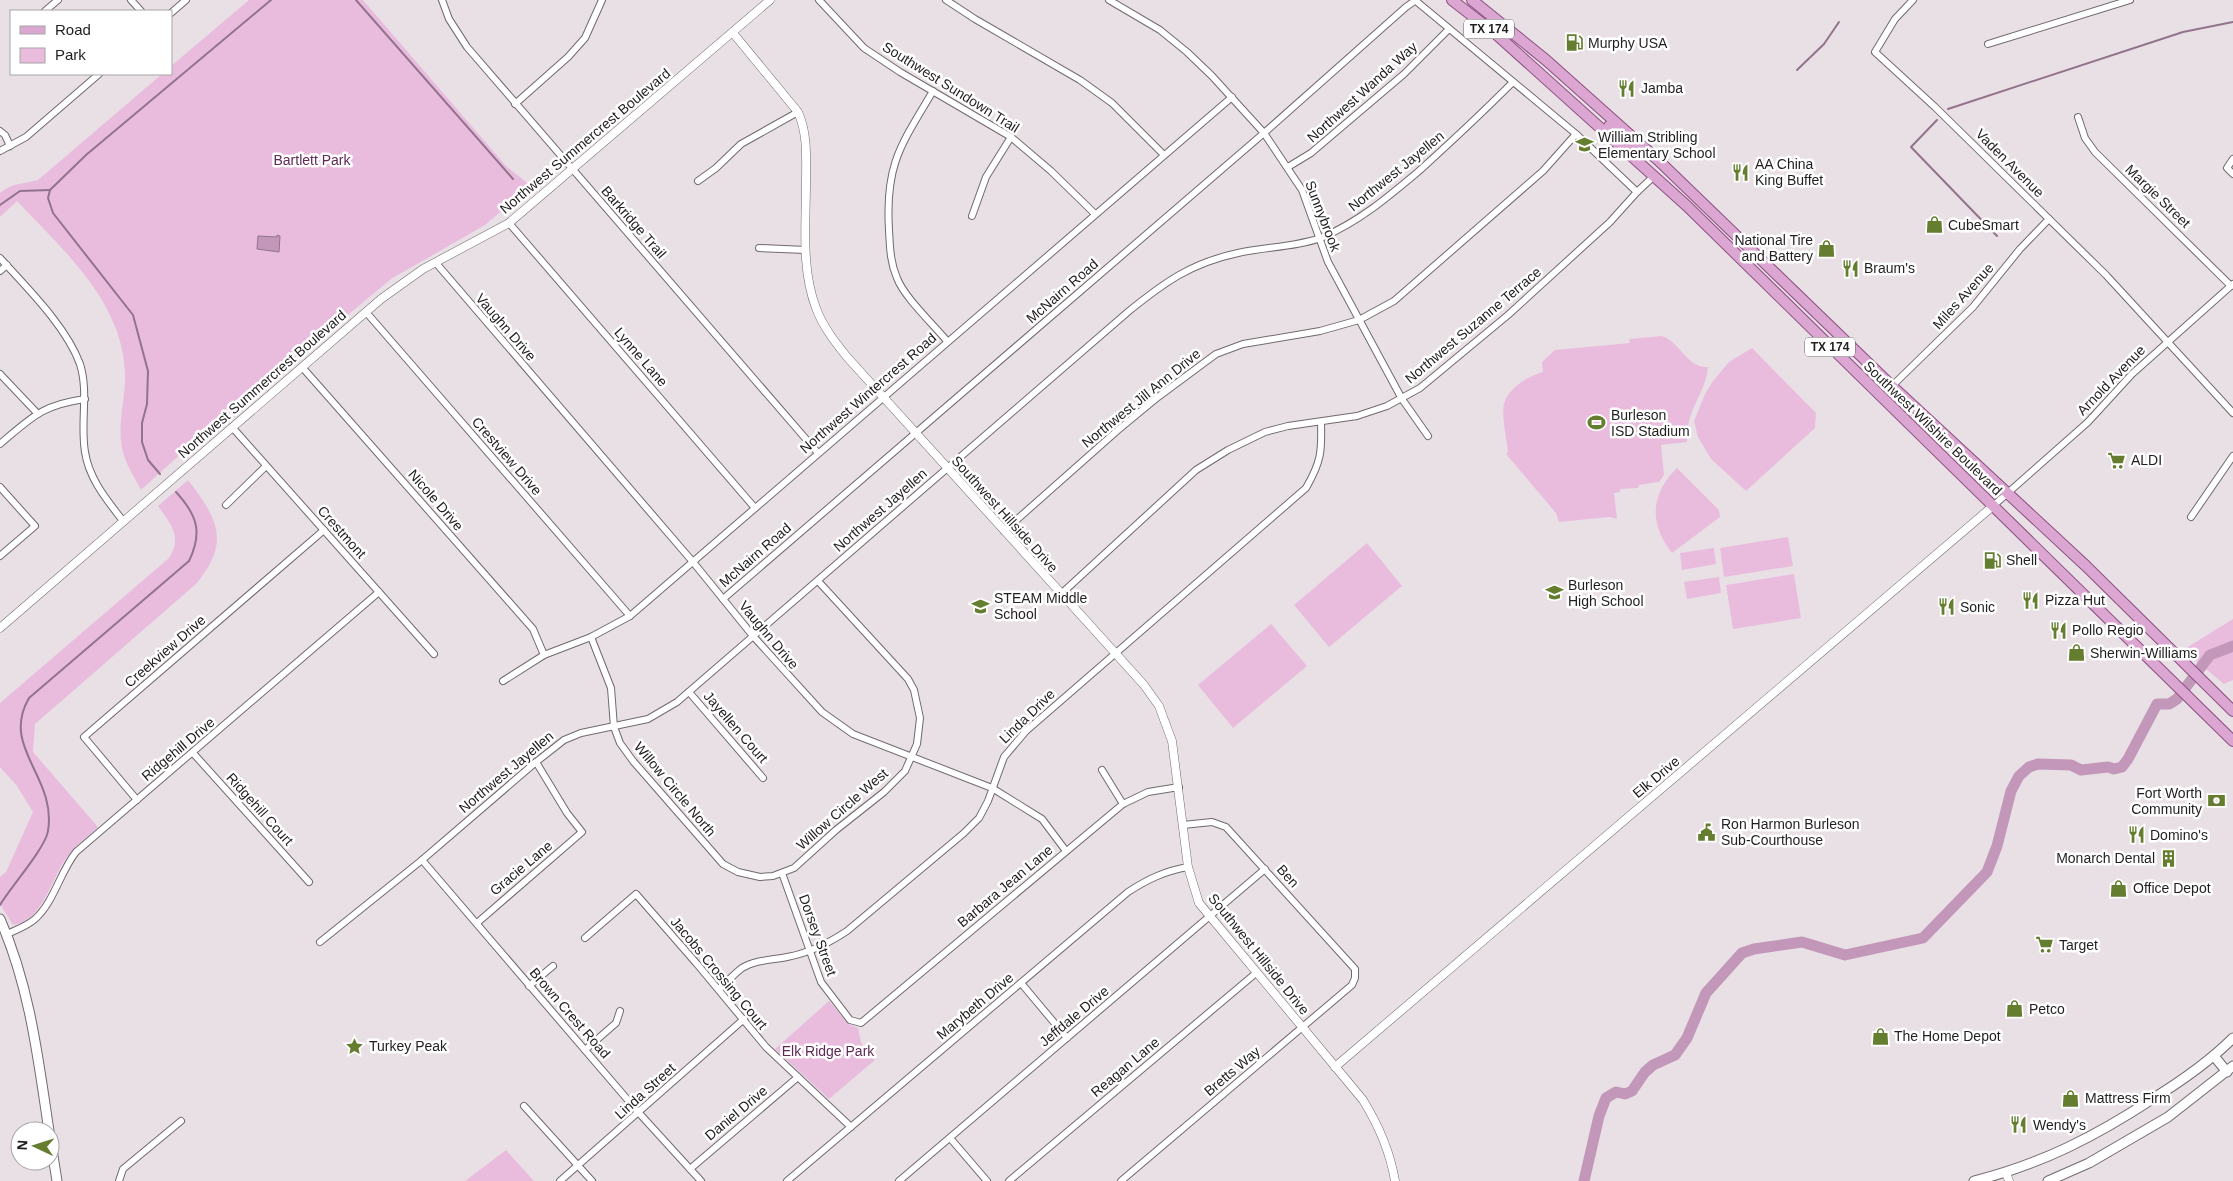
<svg xmlns="http://www.w3.org/2000/svg" width="2233" height="1181" font-family="Helvetica,sans-serif">
<style>
.green{fill:#e9bcde}
.water{fill:#c397b9;stroke:#92738b}
.lines{fill:none;stroke-linecap:round;stroke-linejoin:round}
.stream{stroke:#92738b;stroke-width:2}
.river{stroke:#c397b9;stroke-width:11}
.minor-casing{stroke:#71696f;stroke-width:8}
.tertiary-casing{stroke:#71696f;stroke-width:9}
.secondary-casing{stroke:#71696f;stroke-width:11}
.primary-casing{stroke:#8c4f80;stroke-width:12}
.minor{stroke:#fff;stroke-width:6}
.tertiary{stroke:#fff;stroke-width:8}
.secondary{stroke:#fff;stroke-width:9}
.primary{stroke:#dca6d2;stroke-width:10}
.labels{text-anchor:middle;stroke-width:5;stroke-linejoin:round;paint-order:stroke}
.shield{fill:#fff;stroke:#646263;stroke-width:1}
.shield-label{font-size:12px;font-weight:bold;fill:#211e20}
.poi-label{font-size:14px;fill:#211e20;stroke:#fff;text-anchor:start}
.street-label{font-size:14px;fill:#211e20;stroke:#fff}
.park-label{font-size:14px;fill:#5f2955;stroke:#fff}
</style>
<rect width="100%" height="100%" fill="#e9e0e6"/>
<g class="green">
<path d="M 249,0 L 363,0 L 506,166 L 531,186 L 485,225 L 391,279 L 174,460 L 141,490 C 134,476 125,464 122,448 C 117,424 126,397 125,372 C 122,301 63,250 17,201 L 0,217 L 0,193 C 11,183 24,184 38,180 L 162,74 L 171,74 L 171,66 Z"/>
<path d="M 1662,336 C 1680,342 1687,368 1708,367 C 1705,396 1686,408 1687,442 L 1661,445 L 1664,475 L 1659,482 L 1639,485 L 1638,488 L 1620,489 L 1620,492 L 1614,493 L 1617,519 L 1609,517 L 1559,522 L 1556,513 L 1506,454 L 1508,452 C 1507,440 1501,416 1504,404 C 1508,388 1528,376 1543,372 L 1542,362 L 1555,350 L 1630,343 L 1629,339 Z"/>
<polygon points="1752,348 1816,413 1815,428 1746,491 1711,459 1698,437 1694,421 1705,394 1713,381 1729,362"/>
<path d="M 1677,468 L 1719,510 L 1720,517 L 1672,553 C 1649,524 1650,494 1677,468 Z"/>
<path d="M 188,480 C 218,519 231,542 196,584 L 35,724 L 33,752 L 98,827 C 88,837 75,845 67,857 C 52,876 42,923 13,925 L 0,904 L 0,877 L 6,872 L 33,812 L 17,786 L 0,767 L 0,703 L 169,558 C 183,537 170,523 158,506 Z"/>
<polygon points="1788,537 1793,566 1724,577 1720,548"/>
<polygon points="1367,543 1402,586 1329,647 1294,605"/>
<polygon points="1714,548 1716,564 1682,570 1680,553"/>
<polygon points="1794,574 1801,618 1733,629 1726,585"/>
<polygon points="1719,577 1721,593 1687,599 1684,582"/>
<polygon points="2233,619 2233,680 2224,684 2183,650"/>
<polygon points="1271,624 1307,666 1233,728 1198,685"/>
<polygon points="829,1001 848,1024 858,1028 861,1043 875,1060 829,1099 775,1049"/>
<polygon points="506,1150 534,1181 465,1181"/>
</g>
<polygon class="water" points="277,235 280,236 279,252 257,249 258,236 277,237"/>
<g class="lines">
<g class="stream">
<polyline points="356,0 513,179"/>
<polyline points="1797,70 1824,44 1839,22"/>
<polyline points="1948,109 2183,32 2233,22"/>
<polyline points="1937,120 1911,147 1997,236"/>
<polyline points="0,205 20,191 50,190"/>
<polyline points="160,474 148,460 142,442 142,423 147,404 148,371 133,315 53,213 48,198 50,190 86,155 271,0"/>
<path d="M 0,905 C 10,888 46,847 48,831 C 57,776 0,748 29,698 L 189,561 C 203,532 197,515 176,492"/>
</g>
<polyline class="river" points="1584,1181 1599,1116 1606,1098 1616,1092 1625,1094 1632,1091 1645,1072 1653,1065 1675,1055 1687,1038 1706,993 1742,953 1754,949 1802,942 1845,955 1923,938 1987,872 1997,846 2011,791 2019,776 2029,767 2038,764 2071,765 2081,770 2108,767 2114,769 2122,767 2128,759 2157,704 2169,704 2177,699 2210,655 2233,646"/>
<defs>
<g id="minor">
<polyline points="131,0 141,11"/>
<polyline points="442,0 449,19 467,47 818,453"/>
<polyline points="819,0 864,48 900,72 1011,137 1051,171 1095,214"/>
<polyline points="946,0 975,19 1080,80 1112,103 1164,155"/>
<polyline points="1109,0 1160,30 1187,52 1212,76 1264,133 1302,190 1328,262 1402,399 1428,436"/>
<polyline points="1913,0 1895,19 1875,52 1935,107 2106,275 2233,413"/>
<polyline points="1416,1 1576,134 1637,192"/>
<polyline points="45,11 58,0"/>
<polyline points="171,13 186,0"/>
<polyline points="1988,44 2130,0"/>
<path d="M 933,91 C 901,145 885,164 889,230 C 890,247 890,262 897,278 C 904,297 934,325 947,341"/>
<polyline points="515,104 568,57 585,38 602,0"/>
<polyline points="2078,117 2085,138 2095,152 2231,286"/>
<polyline points="0,131 5,135 10,146"/>
<polyline points="0,151 26,137 99,74"/>
<polyline points="2233,159 2227,168 2233,174"/>
<polyline points="1288,167 1311,153 1404,74 1449,29"/>
<polyline points="698,181 716,168 741,144 798,112"/>
<polyline points="972,216 986,177 1011,137"/>
<polyline points="509,223 755,508"/>
<polyline points="759,248 806,250"/>
<path d="M 0,258 C 27,288 66,326 80,364 C 89,393 80,422 85,452 C 89,479 107,500 123,521"/>
<polyline points="436,263 693,562 753,636 822,712 853,734 992,788 1042,819 1066,851"/>
<polyline points="0,271 7,265"/>
<polyline points="366,312 630,616"/>
<polyline points="302,367 533,629 544,655"/>
<polyline points="0,374 37,413"/>
<polyline points="1892,386 1973,307 2020,249 2049,219"/>
<polyline points="232,427 434,654"/>
<path d="M 0,444 C 32,417 42,405 85,399"/>
<polyline points="0,487 35,526 0,556"/>
<polyline points="226,505 266,466"/>
<polyline points="1993,506 2088,422 2132,374 2233,284"/>
<polyline points="2191,517 2233,456"/>
<polyline points="1004,531 1118,430 1158,397 1216,354 1243,344 1320,331 1359,320 1394,301 1543,171 1576,134"/>
<polyline points="1061,594 1196,470 1228,450 1265,432 1288,426 1357,416 1387,406 1420,388 1508,315 1610,222 1637,192 1654,176"/>
<polyline points="723,599 1264,133 1406,7 1416,0"/>
<polyline points="591,637 611,688 614,727 620,743 633,761 723,864 738,872 760,877 773,876 794,868 836,830 884,792 905,771 917,744 920,718 914,690 908,679 818,581"/>
<polyline points="503,681 544,655 591,637 630,616 1232,97"/>
<polyline points="689,692 763,778"/>
<polyline points="193,753 309,882"/>
<polyline points="1102,770 1123,804"/>
<polyline points="137,800 84,737 324,530"/>
<polyline points="422,860 639,1113 701,1181"/>
<polyline points="782,873 821,982 850,1020 861,1023 1123,804 1148,792 1179,787"/>
<polyline points="477,923 582,832 567,813 536,762"/>
<path d="M 7,934 C 16,930 27,926 35,919 C 54,902 60,872 76,852 L 379,592"/>
<polyline points="585,938 636,894 697,964 766,1047 851,1127"/>
<path d="M 320,942 L 422,860 L 536,762 L 564,740 L 581,733 L 648,719 L 677,702 L 1129,311 C 1165,282 1191,263 1238,253 C 1264,247 1298,247 1323,237 C 1360,221 1388,197 1419,171 C 1451,142 1482,113 1512,83"/>
<polyline points="1021,983 1067,1038"/>
<polyline points="529,986 553,966"/>
<path d="M 719,989 C 726,983 734,974 742,968 C 755,960 772,960 787,957 C 809,953 829,943 847,931 L 964,833 L 979,818 L 988,801 L 1004,757 L 1026,731 L 1306,488 C 1321,462 1322,452 1321,422"/>
<polyline points="585,1050 616,1023 620,1011"/>
<polyline points="524,1106 592,1181"/>
<polyline points="950,1138 987,1181"/>
<polyline points="690,1169 798,1077"/>
<polyline points="119,1181 123,1169 181,1121"/>
<polyline points="560,1181 744,1019"/>
<path d="M 787,1181 L 1128,892 C 1148,879 1165,871 1188,867"/>
<polyline points="899,1181 1265,869"/>
<polyline points="1009,1181 1256,973"/>
<polyline points="1121,1181 1352,985 1355,978 1355,969 1226,827 1212,822 1183,825"/>
</g>
<g id="tertiary">
<path d="M 733,33 L 798,112 C 808,134 806,159 806,183 C 806,224 801,269 816,308 C 823,327 835,342 847,357 L 1089,624 L 1144,685 L 1159,706 L 1172,741 L 1188,867 L 1199,903 L 1363,1100 C 1379,1126 1390,1151 1395,1181"/>
<polyline points="0,628 381,299 423,269 509,223 770,0"/>
<polyline points="1335,1067 1993,506"/>
<polyline points="2006,1173 2009,1181"/>
</g>
<g id="secondary">
<path d="M 0,919 C 30,987 38,1058 49,1131"/>
<polyline points="2214,1056 2227,1072"/>
<polyline points="50,1137 57,1181"/>
<path d="M 1974,1181 C 2042,1164 2096,1136 2154,1098 C 2183,1080 2209,1062 2233,1038"/>
<polyline points="2048,1181 2089,1163 2168,1117 2233,1066"/>
</g>
<g id="primary">
<polyline points="1452,0 1497,35 1687,206 2233,741"/>
<polyline points="1472,0 1546,60 1658,160 1892,386 2086,566 2233,711"/>
<polyline points="1609,126 1638,152 1643,153 1648,151"/>
</g>
</defs>
<use href="#minor" class="minor-casing"/>
<use href="#tertiary" class="tertiary-casing"/>
<use href="#secondary" class="secondary-casing"/>
<use href="#primary" class="primary-casing"/>
<use href="#minor" class="minor"/>
<use href="#tertiary" class="tertiary"/>
<use href="#secondary" class="secondary"/>
<use href="#primary" class="primary"/>
</g>
<defs>
<symbol id="fuel-bare" viewBox="-9 -9 18 18"><path d="M-5.5-6h7V0h2V4h1.3V-2.5L3-4.5l.8-.8L6-3V5H2.5V1h-1V6h-7ZM-4.2-4.7v3.2H.2V-4.7Z" fill="#647d2f" stroke="#fff" stroke-width="2.5" paint-order="stroke"/></symbol>
<symbol id="restaurant-bare" viewBox="-9 -9 18 18"><path d="M-5-6h1v4h1v-4h1v4h1v-4h1v5L-1.5 .5V6h-2V.5L-5-1ZM5-6V6H3V1.5H1.5Q1.5-4 5-6Z" fill="#647d2f" stroke="#fff" stroke-width="2.5" paint-order="stroke"/></symbol>
<symbol id="school-bare" viewBox="-9 -9 18 18"><path d="M0-5L7-2L0 1L-7-2ZM-4 1L0 2.5L4 1V4Q0 6-4 4Z" fill="#647d2f" stroke="#fff" stroke-width="2.5" paint-order="stroke"/></symbol>
<symbol id="shop-bare" viewBox="-9 -9 18 18"><path d="M-5-2.5h2.3a2.7 3.5 0 0 1 5.4 0H5L5.5 6h-11ZM-1.5-2.5h3a1.5 2.3 0 0 0-3 0Z" fill="#647d2f" stroke="#fff" stroke-width="2.5" paint-order="stroke"/></symbol>
<symbol id="stadium-bare" viewBox="-9 -9 18 18"><path d="M0-5a6.5 5 0 1 0 0 10a6.5 5 0 1 0 0-10ZM-3.5-1.8h7v3.6h-7Z" fill="#647d2f" stroke="#fff" stroke-width="2.5" paint-order="stroke"/></symbol>
<symbol id="supermarket-bare" viewBox="-9 -9 18 18"><path d="M-6-5.5h2.5l.6 2H6L4.5 2H-2.5L-4.4-4H-6ZM-1.5 3.2a1.3 1.3 0 1 0 .1 0ZM3 3.2a1.3 1.3 0 1 0 .1 0Z" fill="#647d2f" stroke="#fff" stroke-width="2.5" paint-order="stroke"/></symbol>
<symbol id="bank-bare" viewBox="-9 -9 18 18"><path d="M-6-4H6V4H-6ZM0-2.3a2.3 2.3 0 1 0 0 4.6a2.3 2.3 0 1 0 0-4.6Z" fill="#647d2f" stroke="#fff" stroke-width="2.5" paint-order="stroke"/></symbol>
<symbol id="civic-bare" viewBox="-9 -9 18 18"><path d="M-.6-6.5H3V-4.5H.6V-3L4-1V1h2V6H-6V1h2V-1L-.6-3ZM-1.2 2.5V6h2.4V2.5Z" fill="#647d2f" stroke="#fff" stroke-width="2.5" paint-order="stroke"/></symbol>
<symbol id="building-bare" viewBox="-9 -9 18 18"><path d="M-4-6H4V6H1V3H-1V6H-4ZM-2.5-4.3h1.7v1.8h-1.7ZM.8-4.3h1.7v1.8H.8ZM-2.5-1h1.7V.8h-1.7ZM.8-1h1.7V.8H.8Z" fill="#647d2f" stroke="#fff" stroke-width="2.5" paint-order="stroke"/></symbol>
<symbol id="sight-bare" viewBox="-9 -9 18 18"><path d="M0-6L1.8-2.2L6-1.7L2.9 1.2L3.7 5.4L0 3.3L-3.7 5.4L-2.9 1.2L-6-1.7L-1.8-2.2Z" fill="#647d2f" stroke="#fff" stroke-width="2.5" paint-order="stroke"/></symbol>
</defs>
<g fill-rule="evenodd">
<use href="#fuel-bare" x="1562" y="30" width="25" height="25"/>
<use href="#restaurant-bare" x="1614" y="76" width="25" height="25"/>
<use href="#school-bare" x="1572" y="132" width="25" height="25"/>
<use href="#restaurant-bare" x="1728" y="160" width="25" height="25"/>
<use href="#shop-bare" x="1922" y="212" width="25" height="25"/>
<use href="#shop-bare" x="1814" y="236" width="25" height="25"/>
<use href="#restaurant-bare" x="1838" y="256" width="25" height="25"/>
<use href="#stadium-bare" x="1584" y="410" width="25" height="25"/>
<use href="#supermarket-bare" x="2104" y="448" width="25" height="25"/>
<use href="#fuel-bare" x="1980" y="548" width="25" height="25"/>
<use href="#school-bare" x="1542" y="580" width="25" height="25"/>
<use href="#restaurant-bare" x="2018" y="588" width="25" height="25"/>
<use href="#school-bare" x="968" y="594" width="25" height="25"/>
<use href="#restaurant-bare" x="1934" y="594" width="25" height="25"/>
<use href="#restaurant-bare" x="2046" y="618" width="25" height="25"/>
<use href="#shop-bare" x="2064" y="640" width="25" height="25"/>
<use href="#bank-bare" x="2204" y="788" width="25" height="25"/>
<use href="#civic-bare" x="1694" y="820" width="25" height="25"/>
<use href="#restaurant-bare" x="2124" y="822" width="25" height="25"/>
<use href="#building-bare" x="2156" y="846" width="25" height="25"/>
<use href="#shop-bare" x="2106" y="876" width="25" height="25"/>
<use href="#supermarket-bare" x="2032" y="932" width="25" height="25"/>
<use href="#shop-bare" x="2002" y="996" width="25" height="25"/>
<use href="#shop-bare" x="1868" y="1024" width="25" height="25"/>
<use href="#sight-bare" x="342" y="1034" width="25" height="25"/>
<use href="#shop-bare" x="2058" y="1086" width="25" height="25"/>
<use href="#restaurant-bare" x="2006" y="1112" width="25" height="25"/>
</g>
<g class="labels">
<g class="shield">
<rect x="1464" y="19.5" width="50" height="19" rx="4"/>
<rect x="1805" y="337.5" width="50" height="19" rx="4"/>
</g>
<g class="shield-label">
<text x="1489" y="33">TX 174</text>
<text x="1830" y="351">TX 174</text>
</g>
<g class="poi-label">
<text x="1588" y="48">Murphy USA</text>
<text x="1641" y="93">Jamba</text>
<text x="1598" y="142">William Stribling<tspan x="1598" dy="16">Elementary School</tspan></text>
<text x="1755" y="169">AA China<tspan x="1755" dy="16">King Buffet</tspan></text>
<text x="1948" y="230">CubeSmart</text>
<text x="1813" y="245" text-anchor="end">National Tire<tspan x="1813" dy="16">and Battery</tspan></text>
<text x="1864" y="273">Braum's</text>
<text x="1611" y="420">Burleson<tspan x="1611" dy="16">ISD Stadium</tspan></text>
<text x="2131" y="465">ALDI</text>
<text x="2006" y="565">Shell</text>
<text x="1568" y="590">Burleson<tspan x="1568" dy="16">High School</tspan></text>
<text x="994" y="603">STEAM Middle<tspan x="994" dy="16">School</tspan></text>
<text x="2045" y="605">Pizza Hut</text>
<text x="1960" y="612">Sonic</text>
<text x="2072" y="635">Pollo Regio</text>
<text x="2090" y="658">Sherwin-Williams</text>
<text x="2202" y="798" text-anchor="end">Fort Worth<tspan x="2202" dy="16">Community</tspan></text>
<text x="1721" y="829">Ron Harmon Burleson<tspan x="1721" dy="16">Sub-Courthouse</tspan></text>
<text x="2150" y="840">Domino's</text>
<text x="2155" y="863" text-anchor="end">Monarch Dental</text>
<text x="2133" y="893">Office Depot</text>
<text x="2059" y="950">Target</text>
<text x="2029" y="1014">Petco</text>
<text x="1894" y="1041">The Home Depot</text>
<text x="369" y="1051">Turkey Peak</text>
<text x="2085" y="1103">Mattress Firm</text>
<text x="2033" y="1130">Wendy's</text>
</g>
<g class="street-label">
<text transform="translate(951 87) rotate(32)" y="5">Southwest Sundown Trail</text>
<text transform="translate(1362 92) rotate(-42)" y="5">Northwest Wanda Way</text>
<text transform="translate(585 141) rotate(-40)" y="5">Northwest Summercrest Boulevard</text>
<text transform="translate(2010 163) rotate(45)" y="5">Vaden Avenue</text>
<text transform="translate(1396 171) rotate(-39)" y="5">Northwest Jayellen</text>
<text transform="translate(2158 196) rotate(44)" y="5">Margie Street</text>
<text transform="translate(1323 216) rotate(69)" y="5">Sunnybrook</text>
<text transform="translate(634 222) rotate(49)" y="5">Barkridge Trail</text>
<text transform="translate(1062 291) rotate(-41)" y="5">McNairn Road</text>
<text transform="translate(1963 296) rotate(-48)" y="5">Miles Avenue</text>
<text transform="translate(1473 325) rotate(-40)" y="5">Northwest Suzanne Terrace</text>
<text transform="translate(506 327) rotate(49)" y="5">Vaughn Drive</text>
<text transform="translate(641 357) rotate(49)" y="5">Lynne Lane</text>
<text transform="translate(2111 380) rotate(-46)" y="5">Arnold Avenue</text>
<text transform="translate(262 384) rotate(-41)" y="5">Northwest Summercrest Boulevard</text>
<text transform="translate(868 393) rotate(-41)" y="5">Northwest Wintercrest Road</text>
<text transform="translate(1141 398) rotate(-39)" y="5">Northwest Jill Ann Drive</text>
<text transform="translate(1933 428) rotate(44)" y="5">Southwest Wilshire Boulevard</text>
<text transform="translate(507 456) rotate(49)" y="5">Crestview Drive</text>
<text transform="translate(436 500) rotate(49)" y="5">Nicole Drive</text>
<text transform="translate(880 510) rotate(-41)" y="5">Northwest Jayellen</text>
<text transform="translate(1005 514) rotate(48)" y="5">Southwest Hillside Drive</text>
<text transform="translate(342 532) rotate(48)" y="5">Crestmont</text>
<text transform="translate(755 555) rotate(-41)" y="5">McNairn Road</text>
<text transform="translate(769 635) rotate(50)" y="5">Vaughn Drive</text>
<text transform="translate(165 651) rotate(-41)" y="5">Creekview Drive</text>
<text transform="translate(1027 716) rotate(-44)" y="5">Linda Drive</text>
<text transform="translate(736 727) rotate(49)" y="5">Jayellen Court</text>
<text transform="translate(178 749) rotate(-40)" y="5">Ridgehill Drive</text>
<text transform="translate(506 772) rotate(-40)" y="5">Northwest Jayellen</text>
<text transform="translate(1656 777) rotate(-40)" y="5">Elk Drive</text>
<text transform="translate(675 789) rotate(50)" y="5">Willow Circle North</text>
<text transform="translate(260 809) rotate(48)" y="5">Ridgehill Court</text>
<text transform="translate(842 809) rotate(-41)" y="5">Willow Circle West</text>
<text transform="translate(521 868) rotate(-40)" y="5">Gracie Lane</text>
<text transform="translate(1288 876) rotate(48)" y="5">Ben</text>
<text transform="translate(1005 886) rotate(-40)" y="5">Barbara Jean Lane</text>
<text transform="translate(818 935) rotate(70)" y="5">Dorsey Street</text>
<text transform="translate(1259 954) rotate(51)" y="5">Southwest Hillside Drive</text>
<text transform="translate(719 973) rotate(50)" y="5">Jacobs Crossing Court</text>
<text transform="translate(975 1006) rotate(-40)" y="5">Marybeth Drive</text>
<text transform="translate(570 1013) rotate(49)" y="5">Brown Crest Road</text>
<text transform="translate(1074 1016) rotate(-40)" y="5">Jeffdale Drive</text>
<text transform="translate(1125 1067) rotate(-40)" y="5">Reagan Lane</text>
<text transform="translate(1232 1071) rotate(-40)" y="5">Bretts Way</text>
<text transform="translate(645 1091) rotate(-42)" y="5">Linda Street</text>
<text transform="translate(736 1113) rotate(-40)" y="5">Daniel Drive</text>
</g>
<g class="park-label">
<text x="312" y="165">Bartlett Park</text>
<text x="828" y="1056">Elk Ridge Park</text>
</g>
</g>
<rect x="10" y="10" width="162" height="65" fill="#ffffff" stroke="#a6a5a6"/>
<rect x="20" y="26" width="25" height="8" fill="#dca6d2" stroke="#a6a5a6"/>
<text x="55" y="35" font-size="15" fill="#211e20">Road</text>
<rect x="20" y="48" width="25" height="15" fill="#e9bcde" stroke="#a6a5a6"/>
<text x="55" y="60" font-size="15" fill="#211e20">Park</text>
<g transform="translate(35 1146) rotate(274)"><circle r="24" fill="#ffffff" stroke="#a6a5a6"/>
<path d="M0-4L9 19L0 12L-9 19Z" fill="#647d2f"/>
<text y="-8" font-size="14" font-weight="bold" text-anchor="middle" fill="#211e20">N</text>
</g>
</svg>
